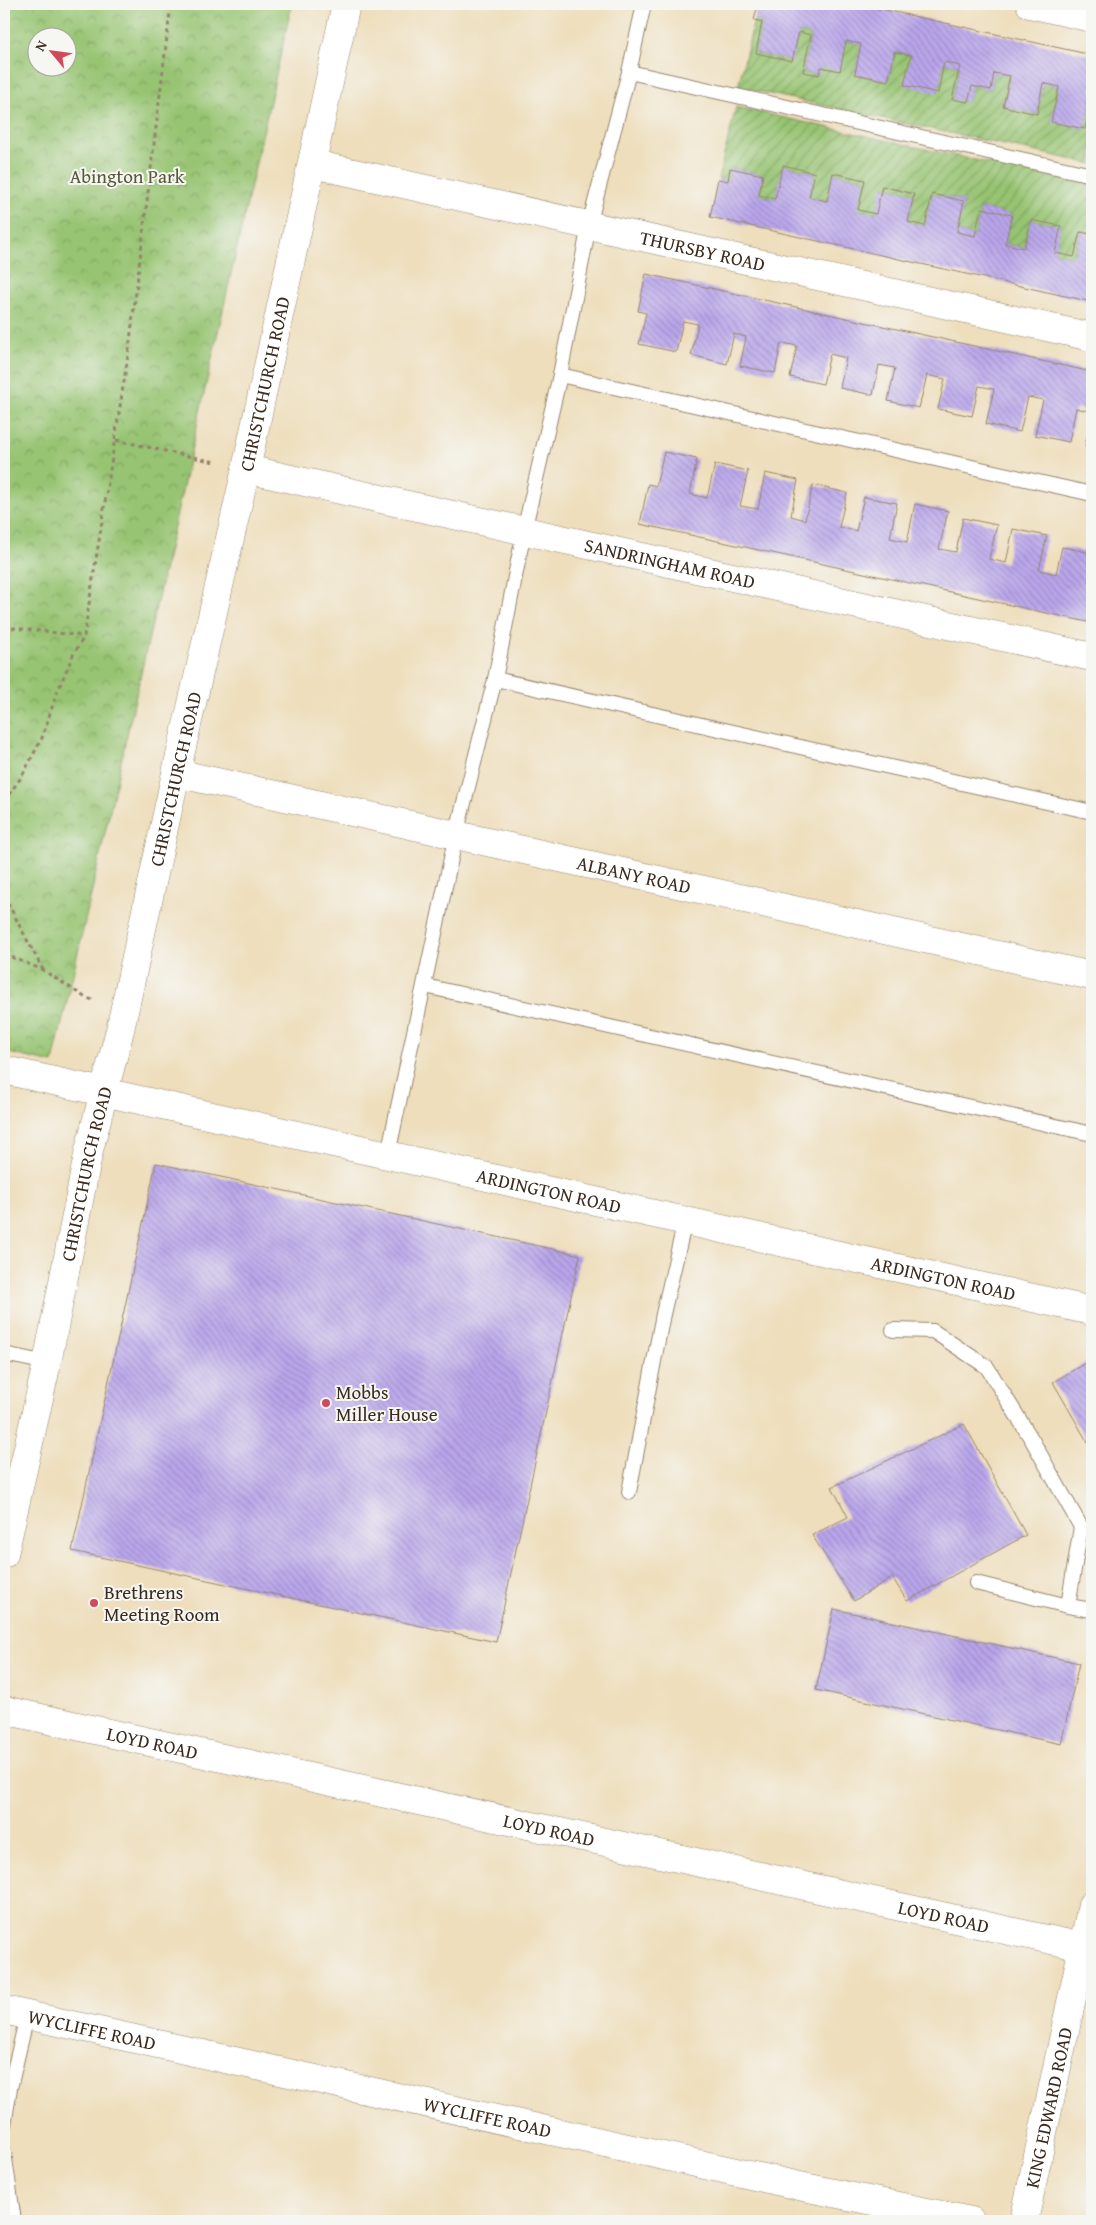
<svg xmlns="http://www.w3.org/2000/svg" width="1096" height="2225" font-family="'Gentium Book Plus',serif">
<style>
.park{fill:url(#park-crowns);stroke:#697748;fill-rule:evenodd}
.garden{fill:url(#garden-furrows);stroke:#697748}
.building{fill:url(#building-back-hatch)}
.lines{fill:none;stroke-linecap:round;stroke-linejoin:round}
.lane-casing{stroke:#94846d;stroke-width:16}
.street-casing{stroke:#94846d;stroke-width:29}
.path{stroke:#94846d;stroke-width:3;stroke-dasharray:4 4;stroke-linecap:butt}
.lane{stroke:#fff;stroke-width:14}
.street{stroke:#fff;stroke-width:28}
.poi-dot{fill:#d1495b;stroke:#f6f6f2;stroke-width:2}
.labels{text-anchor:middle;stroke-width:4;stroke-linejoin:round;paint-order:stroke}
.park-label{font-size:19px;fill:#575837;stroke:#f6f6f2}
.street-label{font-size:19px;fill:#3b2a1e;stroke:#f6f6f2}
.poi-label{font-size:19px;fill:#3b2a1e;stroke:#f6f6f2;text-anchor:start}
</style>
<defs>
<pattern id="park-crowns" width="20" height="18" patternUnits="userSpaceOnUse" patternTransform="scale(1.25)"><rect width="20" height="18" fill="#97c472"/><path d="M2 6a3 3 0 1 1 6 0M12 15a3 3 0 1 1 6 0" fill="none" stroke="#7c9f5d"/></pattern>
<pattern id="garden-furrows" width="10" height="10" patternUnits="userSpaceOnUse" patternTransform="scale(1.25)"><rect width="10" height="10" fill="#97c472"/><path d="M-1 1l2-2M0 10L10 0M9 11l2-2" fill="none" stroke="#7c9f5d"/></pattern>
<pattern id="building-back-hatch" width="6" height="6" patternUnits="userSpaceOnUse" patternTransform="scale(1.25)"><rect width="6" height="6" fill="#baa6ec"/><path d="M-1 5l2 2M0 0l6 6M5-1l2 2" fill="none" stroke="#9887bf"/></pattern>
</defs>
<rect width="100%" height="100%" fill="#f6f6f2"/>
<filter id="ink" filterUnits="userSpaceOnUse"><feTurbulence type="fractalNoise" baseFrequency=".02" numOctaves="2"/><feDisplacementMap in="SourceGraphic" scale="10" xChannelSelector="R" yChannelSelector="G"/><feConvolveMatrix kernelMatrix="1 2 1 2 8 2 1 2 1" color-interpolation-filters="sRGB"/></filter>
<filter id="wash" filterUnits="userSpaceOnUse"><feTurbulence type="fractalNoise" baseFrequency=".0096" numOctaves="4" result="noise"/><feDisplacementMap in="SourceGraphic" scale="20" xChannelSelector="R" yChannelSelector="G"/><feGaussianBlur stdDeviation="1.12" result="paint"/><feColorMatrix in="noise" values="0 0 0 0 0 0 0 0 0 0 0 0 0 0 0 0 0 1.4 0 .05"/><feComposite in="paint" operator="in"/></filter>
<g filter="url(#wash)">
<rect width="100%" height="100%" fill="#eedebc"/>
<path class="park" d="M 4,4 L 292,4 L 53,1063 L 4,1052 ZM 38,38 L 68,38 L 68,68 L 38,68 Z"/>
<g class="garden">
<polygon points="754,20 762,22 756,53 792,61 799,32 811,35 803,72 818,75 821,67 846,41 861,44 855,74 888,81 895,52 911,55 905,85 938,92 944,62 960,66 952,98 968,102 972,86 991,90 994,73 1010,76 1003,106 1037,114 1043,83 1059,87 1051,121 1085,129 1092,95 1092,164 738,87"/>
<polygon points="736,107 1092,186 1092,234 1080,232 1074,257 1055,253 1060,226 1031,220 1024,248 1005,244 1012,215 981,208 975,236 957,232 964,201 932,194 925,226 908,222 914,194 883,186 876,214 858,210 865,180 834,173 827,201 809,197 815,173 783,165 775,199 759,195 763,175 731,168 728,181 718,179"/>
</g>
<g id="blocks">
<g class="building">
<polygon points="758,4 858,4 1092,55 1092,95 1085,129 1051,122 1059,87 1043,83 1037,114 1019,110 1003,106 1010,76 994,73 991,90 972,86 968,102 952,99 960,66 944,62 938,93 904,85 911,55 895,52 888,81 855,74 861,44 846,41 840,71 821,67 819,75 803,72 811,35 799,32 792,61 756,53 762,22 754,20"/>
<polygon points="783,165 815,173 809,197 827,201 833,173 865,180 858,210 876,214 882,186 914,194 908,222 925,226 932,194 964,201 957,232 975,236 981,208 1012,215 1005,244 1015,246 1024,248 1031,220 1061,226 1055,253 1074,257 1080,232 1092,234 1092,302 710,217 718,179 728,181 730,168 763,175 759,195 775,199"/>
<polygon points="646,274 1092,372 1092,412 1076,408 1069,442 1035,435 1043,400 1028,397 1020,432 986,424 994,389 979,386 972,416 938,409 945,379 927,375 919,408 888,401 895,368 879,365 873,395 840,388 846,358 830,354 823,384 790,377 797,346 788,344 781,343 775,373 740,366 746,337 734,334 727,364 691,355 698,324 683,321 676,352 639,344 646,313 638,311"/>
<polygon points="1091,416 1092,416 1092,448 1085,447"/>
<polygon points="664,452 697,459 690,494 707,498 715,464 748,471 740,506 758,509 765,473 798,480 791,516 805,520 813,485 847,493 839,527 856,531 864,497 897,503 890,538 907,542 915,504 948,511 939,549 956,552 963,518 997,525 989,559 1006,563 1013,529 1047,536 1039,570 1056,574 1062,547 1092,553 1089,582 1092,583 1092,623 640,524 648,484 656,486"/>
<polygon points="156,1163 580,1255 496,1642 72,1551"/>
<polygon points="1092,1359 1092,1450 1053,1382"/>
<polygon points="964,1424 1026,1535 907,1601 892,1577 854,1601 812,1535 848,1517 832,1487"/>
<polygon points="834,1609 1079,1663 1061,1744 816,1690"/>
</g>
</g>
</g>
<g filter="url(#ink)">
<use href="#blocks" fill-opacity="0" stroke="#94846d" stroke-width="1"/>
<g class="lines">
<defs>
<g id="lane">
<polyline points="629,72 644,4"/>
<polyline points="1092,175 629,72 589,225 560,375 1092,494"/>
<polyline points="495,679 524,531 560,375"/>
<polyline points="425,986 1092,1134"/>
<polyline points="388,1154 456,835 495,679 1092,812"/>
<polyline points="893,1330 933,1331 987,1367 1032,1440 1081,1527 1068,1606"/>
<polyline points="4,1354 47,1363"/>
<polyline points="629,1492 663,1314 685,1221"/>
<polyline points="976,1583 1068,1606 1092,1610"/>
<polyline points="4,2125 10,2088 27,2016"/>
<polyline points="4,2152 14,2221"/>
</g>
<g id="street">
<polyline points="1030,4 1092,18"/>
<path id="s1" d="M 313,164 L 1092,337"/>
<path id="s2" d="M 246,469 L 1092,657"/>
<path id="s3" d="M 176,773 L 1092,976"/>
<path id="s4" d="M 4,1070 L 1092,1311"/>
<path id="s5" d="M 4,1554 L 47,1363 L 89,1150 L 120,1030 L 176,773 L 246,469 L 346,4"/>
<path id="s6" d="M 4,1710 L 1092,1949"/>
<path id="s7" d="M 4,2010 L 804,2187 L 971,2221"/>
<path id="s8" d="M 1024,2221 L 1092,1905"/>
</g>
</defs>
<use href="#lane" class="lane-casing"/>
<use href="#street" class="street-casing"/>
<g class="path">
<polyline points="116,440 215,462"/>
<polyline points="4,627 84,636 129,349 171,4"/>
<polyline points="4,801 22,776 42,738 56,695 73,655 84,637"/>
<polyline points="4,896 43,970"/>
<polyline points="4,954 43,970 86,998 94,1000"/>
</g>
<use href="#lane" class="lane"/>
<use href="#street" class="street"/>
</g>
</g>
<g class="poi-dot">
<circle cx="326" cy="1403" r="5"/>
<circle cx="94" cy="1603" r="5"/>
</g>
<g class="labels">
<g class="park-label">
<text x="127" y="183">Abington Park</text>
</g>
<g class="street-label">
<text dy="7" stroke="none"><textPath href="#s1" startOffset="399">THURSBY ROAD</textPath></text>
<text dy="7" stroke="none"><textPath href="#s5" startOffset="1199">CHRISTCHURCH ROAD</textPath></text>
<text dy="7" stroke="none"><textPath href="#s2" startOffset="434">SANDRINGHAM ROAD</textPath></text>
<text dy="7" stroke="none"><textPath href="#s5" startOffset="794">CHRISTCHURCH ROAD</textPath></text>
<text dy="7" stroke="none"><textPath href="#s3" startOffset="469">ALBANY ROAD</textPath></text>
<text dy="7" stroke="none"><textPath href="#s5" startOffset="389">CHRISTCHURCH ROAD</textPath></text>
<text dy="7" stroke="none"><textPath href="#s4" startOffset="558">ARDINGTON ROAD</textPath></text>
<text dy="7" stroke="none"><textPath href="#s4" startOffset="962">ARDINGTON ROAD</textPath></text>
<text dy="7" stroke="none"><textPath href="#s6" startOffset="152">LOYD ROAD</textPath></text>
<text dy="7" stroke="none"><textPath href="#s6" startOffset="558">LOYD ROAD</textPath></text>
<text dy="7" stroke="none"><textPath href="#s6" startOffset="962">LOYD ROAD</textPath></text>
<text dy="7" stroke="none"><textPath href="#s7" startOffset="90">WYCLIFFE ROAD</textPath></text>
<text dy="7" stroke="none"><textPath href="#s8" startOffset="116">KING EDWARD ROAD</textPath></text>
<text dy="7" stroke="none"><textPath href="#s7" startOffset="495">WYCLIFFE ROAD</textPath></text>
</g>
<g class="poi-label">
<text x="336" y="1399">Mobbs<tspan x="336" dy="22">Miller House</tspan></text>
<text x="104" y="1599">Brethrens<tspan x="104" dy="22">Meeting Room</tspan></text>
</g>
</g>
<rect width="1096" height="2225" fill="none" stroke="#f6f6f2" stroke-width="20"/>
<g transform="translate(52 52) rotate(299)"><circle r="24" fill="#f6f6f2" stroke="#aba49d"/>
<path d="M0-4L9 19L0 12L-9 19Z" fill="#d1495b"/>
<text y="-8" font-size="14" font-weight="bold" text-anchor="middle" fill="#3b2a1e">N</text>
</g>
</svg>
